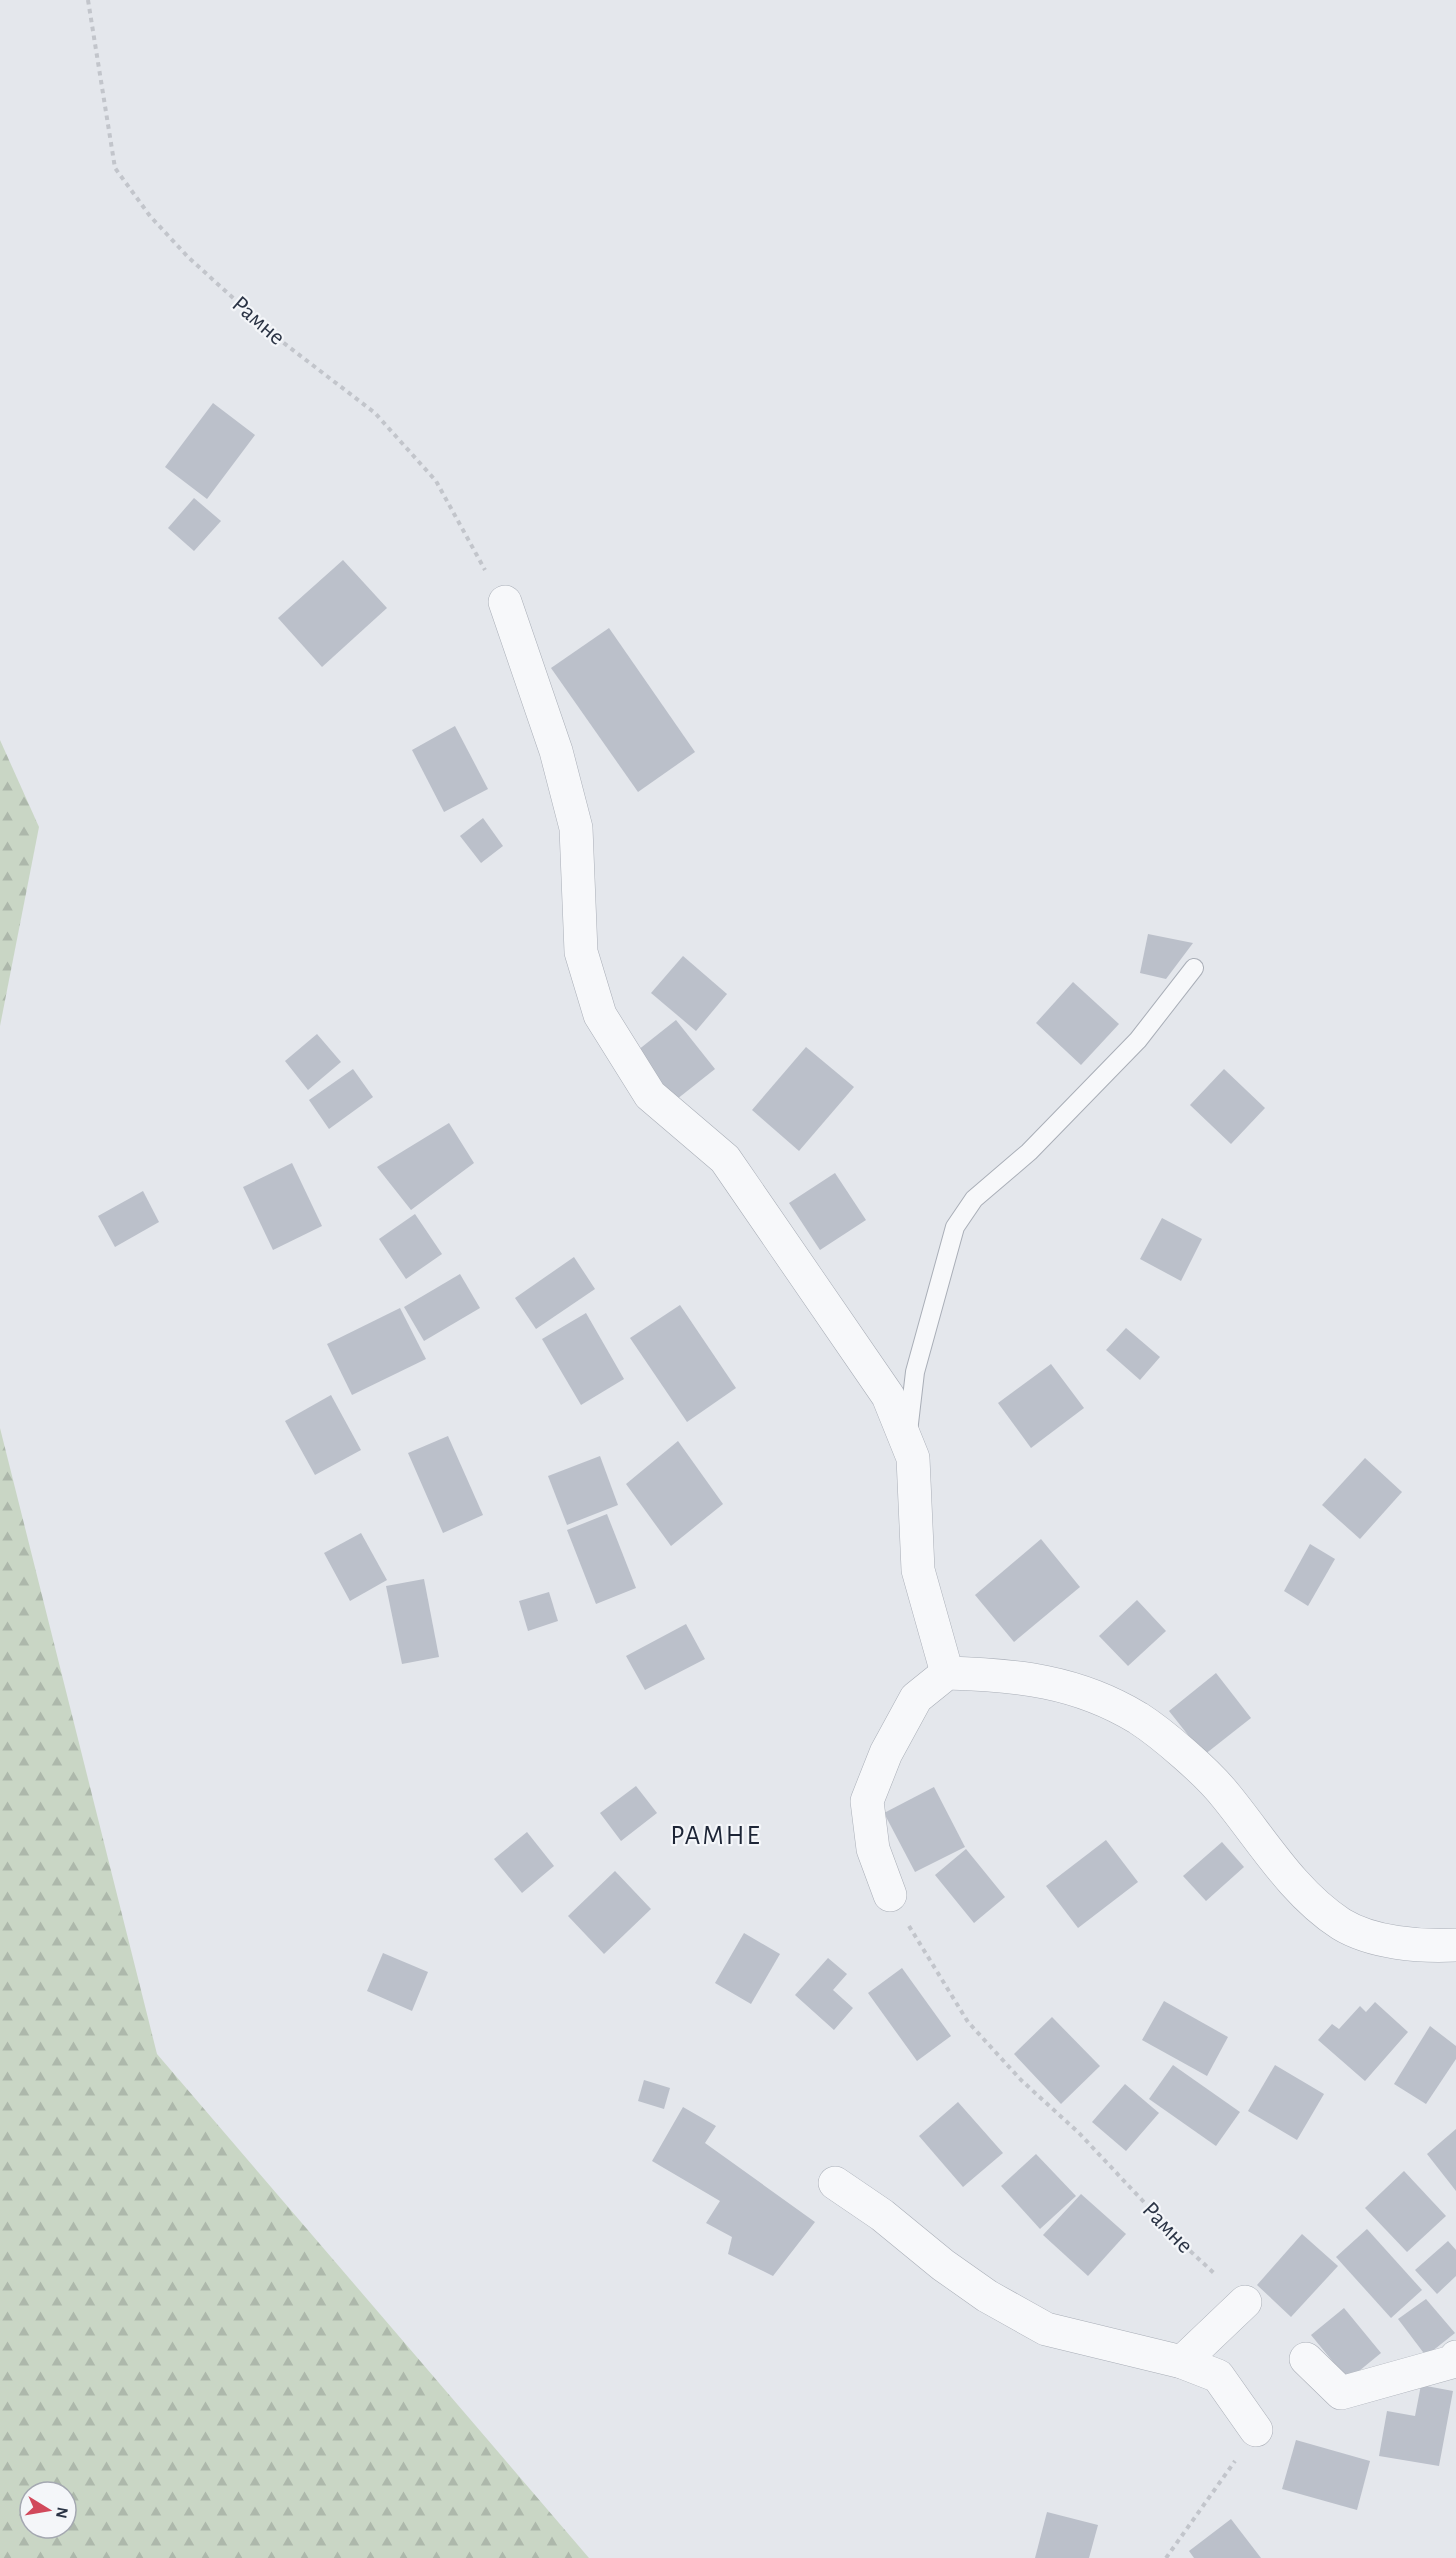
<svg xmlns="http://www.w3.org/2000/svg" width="1456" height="2558" font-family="'Alegreya Sans',sans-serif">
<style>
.forest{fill:url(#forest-firs);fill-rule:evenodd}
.building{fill:#bbc0ca}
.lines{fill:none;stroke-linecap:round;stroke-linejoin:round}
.lane-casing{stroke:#a9aeb7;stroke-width:20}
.street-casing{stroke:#a9aeb7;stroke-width:34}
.path{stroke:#c2c5cb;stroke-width:4;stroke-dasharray:4.5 4.5;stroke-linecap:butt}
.lane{stroke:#f7f8fa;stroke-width:18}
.street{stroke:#f7f8fa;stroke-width:33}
.labels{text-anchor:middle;stroke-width:4.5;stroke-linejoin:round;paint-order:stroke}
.street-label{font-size:24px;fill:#2b3445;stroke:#f4f6f9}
.quarter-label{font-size:27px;letter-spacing:1.5px;fill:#1d2536;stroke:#f4f6f9}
</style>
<defs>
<pattern id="forest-firs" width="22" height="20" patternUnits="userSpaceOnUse" patternTransform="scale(1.5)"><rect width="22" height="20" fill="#c9d6c5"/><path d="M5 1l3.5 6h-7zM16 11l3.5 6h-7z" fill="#adb8ab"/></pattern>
</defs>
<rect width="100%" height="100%" fill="#e4e7ec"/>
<g class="forest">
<polygon points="0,740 39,827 0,1026"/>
<path d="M 0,1428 L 157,2054 L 589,2558 L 0,2558 ZM 30,2492 L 66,2492 L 66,2528 L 30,2528 Z"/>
</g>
<g class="building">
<polygon points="213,403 255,435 207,499 165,467"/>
<polygon points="194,498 221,521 194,551 168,528"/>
<polygon points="343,560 387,608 322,667 278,618"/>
<polygon points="609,628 695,752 638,792 551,668"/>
<polygon points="455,726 488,789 444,812 412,750"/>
<polygon points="483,818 503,846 481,863 460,836"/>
<polygon points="1148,934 1193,943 1166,979 1140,973"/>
<polygon points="683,956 727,994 696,1031 651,993"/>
<polygon points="1073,982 1119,1024 1081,1065 1036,1023"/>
<polygon points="676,1020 715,1069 667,1107 628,1058"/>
<polygon points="317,1034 341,1062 308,1090 285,1061"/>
<polygon points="806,1047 854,1087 799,1151 752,1110"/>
<polygon points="353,1069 373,1097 329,1129 309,1100"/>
<polygon points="1224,1069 1265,1108 1231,1144 1190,1105"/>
<polygon points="449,1123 474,1163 411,1210 377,1167"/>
<polygon points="292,1163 322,1226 273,1250 243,1187"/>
<polygon points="835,1173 866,1220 820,1250 789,1203"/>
<polygon points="143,1191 159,1222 115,1247 98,1216"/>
<polygon points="415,1214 442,1254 406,1279 379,1239"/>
<polygon points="1162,1218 1202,1239 1181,1281 1140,1259"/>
<polygon points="574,1257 595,1289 536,1329 515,1298"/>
<polygon points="460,1274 480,1308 424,1341 404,1307"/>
<polygon points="680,1305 736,1388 687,1422 630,1338"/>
<polygon points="400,1308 426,1359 352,1395 327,1344"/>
<polygon points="586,1313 624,1379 581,1405 542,1339"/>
<polygon points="1126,1328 1160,1357 1140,1380 1106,1350"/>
<polygon points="1051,1364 1084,1408 1031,1448 998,1403"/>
<polygon points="331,1395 361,1450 315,1475 285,1421"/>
<polygon points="448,1436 483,1515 443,1533 408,1453"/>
<polygon points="678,1441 723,1504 671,1546 626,1484"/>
<polygon points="600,1456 618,1505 567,1525 548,1476"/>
<polygon points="1365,1458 1402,1492 1360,1539 1322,1505"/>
<polygon points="607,1514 636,1588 596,1604 567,1530"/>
<polygon points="361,1533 387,1580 350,1601 324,1553"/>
<polygon points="1041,1539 1080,1587 1014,1642 975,1595"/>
<polygon points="1310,1544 1335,1559 1308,1606 1284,1591"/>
<polygon points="424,1579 439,1657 402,1664 386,1586"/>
<polygon points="549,1592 558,1621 528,1631 519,1601"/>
<polygon points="1137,1600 1166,1631 1128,1666 1099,1636"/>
<polygon points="686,1624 705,1659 645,1690 626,1656"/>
<polygon points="1216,1673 1251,1718 1204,1755 1169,1711"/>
<polygon points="636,1786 657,1813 621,1841 600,1813"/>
<polygon points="934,1787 965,1847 915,1872 884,1813"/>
<polygon points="527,1832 554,1866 522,1893 494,1859"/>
<polygon points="1106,1840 1138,1882 1078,1928 1046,1886"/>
<polygon points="1222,1842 1244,1867 1206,1901 1183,1876"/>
<polygon points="966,1849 1005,1897 974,1923 935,1875"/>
<polygon points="615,1871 651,1909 604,1954 568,1916"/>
<polygon points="744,1933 780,1954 751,2004 715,1983"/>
<polygon points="383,1953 428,1972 412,2011 367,1991"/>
<polygon points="828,1958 847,1974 833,1990 853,2008 834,2030 795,1995"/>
<polygon points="902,1968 951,2036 917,2061 868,1993"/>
<polygon points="1164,2001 1228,2037 1207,2076 1142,2040"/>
<polygon points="1375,2002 1408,2032 1365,2081 1318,2040 1332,2024 1339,2029 1360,2006 1366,2012"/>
<polygon points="1052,2017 1100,2066 1061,2104 1014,2054"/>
<polygon points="1430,2026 1456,2046 1456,2059 1426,2104 1394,2084"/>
<polygon points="1173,2065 1240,2112 1216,2146 1149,2099"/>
<polygon points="1275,2065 1324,2094 1297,2140 1248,2111"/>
<polygon points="644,2080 670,2088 664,2109 638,2101"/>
<polygon points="1125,2084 1159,2113 1126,2151 1092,2122"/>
<polygon points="958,2102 1003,2153 963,2187 919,2136"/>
<polygon points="683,2107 716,2126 705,2143 815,2222 773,2276 728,2254 732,2237 706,2223 720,2201 652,2161"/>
<polygon points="1456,2129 1456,2191 1427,2154"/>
<polygon points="1036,2154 1076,2196 1040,2229 1001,2186"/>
<polygon points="1404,2171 1446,2216 1407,2252 1365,2208"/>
<polygon points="1081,2194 1126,2234 1088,2276 1043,2235"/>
<polygon points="1367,2229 1422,2290 1391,2318 1336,2257"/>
<polygon points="1302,2234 1338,2266 1291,2317 1257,2285"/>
<polygon points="1448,2241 1456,2250 1456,2276 1437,2294 1415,2270"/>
<polygon points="1426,2299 1455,2333 1426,2356 1398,2319"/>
<polygon points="1344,2308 1381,2353 1348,2380 1311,2335"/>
<polygon points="1421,2385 1453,2391 1439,2466 1379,2456 1387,2411 1415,2416"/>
<polygon points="1296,2440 1370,2461 1357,2510 1282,2489"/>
<polygon points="1047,2512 1098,2525 1089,2558 1035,2558"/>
<polygon points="1231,2519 1261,2558 1194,2558 1189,2551"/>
</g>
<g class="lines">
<defs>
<polyline id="lane" points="908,1432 915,1372 955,1227 974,1199 1029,1152 1138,1040 1194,968"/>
<g id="street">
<polyline points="505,602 556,751 576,828 581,952 600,1015 650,1095 725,1159 888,1396 913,1458 918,1570 947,1673"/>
<path d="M 890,1895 L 873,1849 L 867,1801 L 886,1753 L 916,1698 L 947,1673 C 1017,1675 1077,1681 1138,1718 C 1163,1734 1208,1773 1226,1796 C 1262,1840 1293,1893 1341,1924 C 1372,1943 1420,1947 1456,1945"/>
<polyline points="835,2183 882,2215 943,2265 987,2296 1046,2329 1182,2362 1218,2376 1256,2430"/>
<polyline points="1306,2359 1341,2393 1452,2362 1456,2357"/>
<polyline points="1182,2362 1245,2302"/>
</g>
</defs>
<use href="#lane" class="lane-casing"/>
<use href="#street" class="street-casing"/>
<g class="path">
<polyline points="88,0 115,168 150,216 188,257 276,337 375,413 436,481 485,570"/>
<polyline points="909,1926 968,2022 1021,2080 1079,2133 1188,2249 1216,2275"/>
<polyline points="1166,2558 1235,2461"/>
</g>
<use href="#lane" class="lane"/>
<use href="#street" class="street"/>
</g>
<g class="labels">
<g class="street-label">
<text transform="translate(259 320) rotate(41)" y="8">Рамне</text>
<text transform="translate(1168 2227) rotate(46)" y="8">Рамне</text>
</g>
<g class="quarter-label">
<text x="716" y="1844">РАМНЕ</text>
</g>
</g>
<g transform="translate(48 2510) rotate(101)"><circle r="28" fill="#f4f6f9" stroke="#a4a8b1" stroke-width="1.5"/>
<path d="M0-4.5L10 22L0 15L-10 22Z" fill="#d1495b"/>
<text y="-9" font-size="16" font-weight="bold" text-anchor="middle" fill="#2b3445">N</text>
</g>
</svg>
